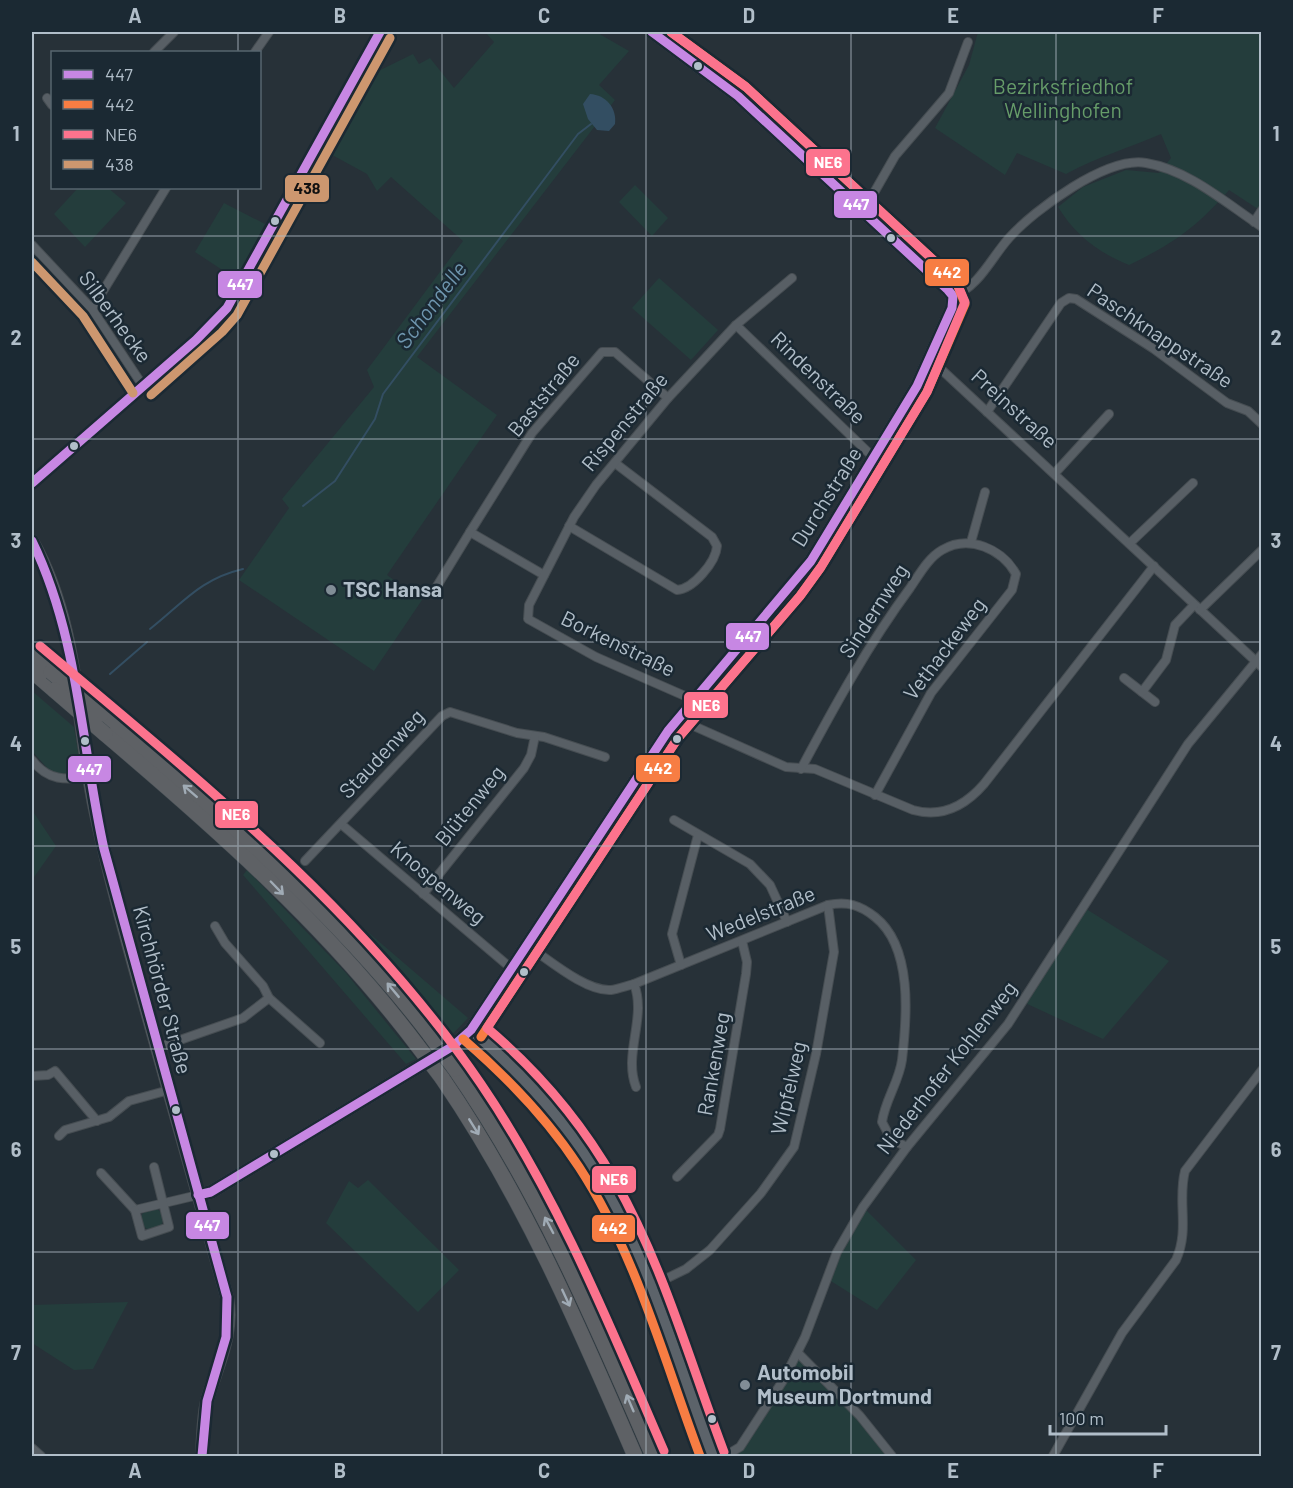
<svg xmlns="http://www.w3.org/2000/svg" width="1293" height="1488" font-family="Barlow,sans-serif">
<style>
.green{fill:#243d3c}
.water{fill:#334e62}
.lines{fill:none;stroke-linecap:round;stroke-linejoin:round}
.stream{stroke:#334e62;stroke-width:2}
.street-casing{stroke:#464d52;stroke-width:10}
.secondary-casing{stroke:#464d52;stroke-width:14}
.highway-casing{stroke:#444d53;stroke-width:16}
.street{stroke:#585f65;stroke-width:8}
.secondary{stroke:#5c636a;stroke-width:12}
.highway{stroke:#5e6165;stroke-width:15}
.highway-bridge-casing{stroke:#444d53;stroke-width:16;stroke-linecap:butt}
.highway-bridge{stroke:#5e6165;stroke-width:15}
.bus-1-casing{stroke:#1b2933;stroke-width:14}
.bus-2-casing{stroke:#1b2933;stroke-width:14}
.bus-3-casing{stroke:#1b2933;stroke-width:14}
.bus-4-casing{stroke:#1b2933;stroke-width:14}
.bus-1{stroke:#c787e3;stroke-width:9}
.bus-2{stroke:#f77d43;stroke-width:9}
.bus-3{stroke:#fc738d;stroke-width:9}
.bus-4{stroke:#cd976f;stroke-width:9}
.oneway{stroke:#a0abb5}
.grid{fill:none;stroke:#b1bec9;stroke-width:1.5;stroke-opacity:0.55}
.bus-dot{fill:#b1bec9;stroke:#1b2933;stroke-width:2}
.poi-dot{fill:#818d96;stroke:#1b2933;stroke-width:2}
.labels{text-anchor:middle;stroke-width:5;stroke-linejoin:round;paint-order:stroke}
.park-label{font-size:21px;fill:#669c69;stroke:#1b2933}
.street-label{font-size:21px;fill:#b1bec9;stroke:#1b2933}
.poi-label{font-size:21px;font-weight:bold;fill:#b1bec9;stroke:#1b2933;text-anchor:start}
.water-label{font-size:22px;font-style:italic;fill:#6f96af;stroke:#1b2933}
.line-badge{stroke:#1b2933;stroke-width:2}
.badge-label{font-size:16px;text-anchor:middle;font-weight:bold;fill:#fff}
.pale-badge-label{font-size:16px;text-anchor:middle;font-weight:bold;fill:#111}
.neatline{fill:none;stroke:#b1bec9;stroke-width:2}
.grid-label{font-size:20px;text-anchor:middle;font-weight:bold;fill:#b1bec9}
</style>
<rect width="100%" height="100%" fill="#273138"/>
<g class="green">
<polygon points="485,32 596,32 629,51 599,85 615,100 417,357 497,415 387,575 422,600 374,671 239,580 289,508 282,499 374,387 367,370 463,241 391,177 377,191 367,174 323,150 362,79 413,54 419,64 430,58 454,88 494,42"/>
<path d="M 978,32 L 1261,32 L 1261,211 L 1229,190 C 1196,228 1174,243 1129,265 C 1099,253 1075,235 1058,207 L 1083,187 L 1126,170 L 1159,173 L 1171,158 L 1161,134 C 1129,148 1097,157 1066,174 L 1017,153 L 1005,175 L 935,128 L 969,65 Z"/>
<polygon points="635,185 668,218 652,236 619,202"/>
<polygon points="78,188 108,188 126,203 85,247 54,214"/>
<polygon points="224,203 265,224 236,279 195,252"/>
<polygon points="659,278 718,330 691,360 632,308"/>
<polygon points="32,691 74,727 81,770 76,773 59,774 50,771 32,751"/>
<polygon points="32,810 56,846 32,880"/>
<polygon points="247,870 346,973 416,1059 406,1064 243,875"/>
<polygon points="1083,907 1169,961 1103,1039 1023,1002"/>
<polygon points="355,921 468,1018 447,1040 351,926"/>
<polygon points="534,957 539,960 536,967 530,964 514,993 509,989 529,958"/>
<polygon points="368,1180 459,1270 418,1312 326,1223 349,1181 358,1188"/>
<polygon points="863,1207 916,1260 877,1310 826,1278"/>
<circle cx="152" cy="1219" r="11"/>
<polygon points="128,1302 93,1369 74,1370 32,1343 32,1305"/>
<polygon points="798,1353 892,1456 725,1456 734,1452"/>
</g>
<path class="water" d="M 590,94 C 606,95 617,108 615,124 L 609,131 L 597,130 L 588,119 L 583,104 Z"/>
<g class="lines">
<g class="stream">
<polyline points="303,506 335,481 375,419 383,394 578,134 591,124"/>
<path d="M 150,629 C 183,603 200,579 243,569"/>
<polyline points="110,674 147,642"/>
</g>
<defs>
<g id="street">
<polyline points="154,52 174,32"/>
<polyline points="255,52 269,32"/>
<polyline points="47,98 52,105"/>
<polyline points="861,209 875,191 895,156 949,93 968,42"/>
<polyline points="1254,222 1262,210"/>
<polyline points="32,245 92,309 143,386"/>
<path d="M 953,296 C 979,287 991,258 1009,238 C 1034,210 1107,156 1146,163 C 1189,170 1227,204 1262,227"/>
<polyline points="92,309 166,188"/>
<polyline points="736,325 874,458"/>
<polyline points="930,359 1262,667"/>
<polyline points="987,412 1061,303 1069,298 1076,299 1154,349 1227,403 1248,411 1262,424"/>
<polyline points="1055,473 1109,414"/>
<polyline points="32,483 196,340 227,308 380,32"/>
<path d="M 569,526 L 677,590 C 693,589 716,562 717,546 L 712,537 L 615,463"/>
<polyline points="971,542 985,492"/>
<polyline points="1130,543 1193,483"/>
<polyline points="544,575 470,532 532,433 602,352 615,352 668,398"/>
<polyline points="437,586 470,532"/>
<polyline points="1200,610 1262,550"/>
<polyline points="1124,678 1155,702"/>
<polyline points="1142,692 1166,660 1175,625 1194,605"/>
<polyline points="694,700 596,657 528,619 529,605 574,517 596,485 668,398 736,325 792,278"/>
<path d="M 678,719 L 786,767 L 815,769 L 913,810 C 942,818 965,806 984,784 L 1154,566"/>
<path d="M 32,760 C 48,781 65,780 90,777"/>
<path d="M 801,769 C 834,707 868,645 910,588 C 919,575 928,558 942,550 C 969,534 1002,549 1016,574 L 1012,590 L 931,693 L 875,795"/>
<polyline points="674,820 750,864 770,885 787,922"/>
<polyline points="341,824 512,969"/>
<polyline points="305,861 442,716 450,712 517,733 544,737 605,757"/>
<polyline points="423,894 524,768 531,755 535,736"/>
<polyline points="215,926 225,943 263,986 269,998 320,1043"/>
<path d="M 528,946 C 548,959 586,992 611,990 C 618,989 626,986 634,984 L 828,905 C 847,901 860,905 875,917 C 913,947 907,1017 902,1060 C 899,1082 885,1100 882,1122 L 891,1139 L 907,1147"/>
<polyline points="681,965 672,934 698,835"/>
<path d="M 634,984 C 647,1017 623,1054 636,1087"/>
<polyline points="157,1048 243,1018 269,998"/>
<polyline points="32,1076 48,1075 55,1071 97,1121"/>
<polyline points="59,1136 65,1130 109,1117 129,1101 169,1090"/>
<polyline points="101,1173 135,1210 198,1195"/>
<polyline points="677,1177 718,1135 720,1129 746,974 747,962 742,941"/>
<polyline points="135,1210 142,1236 169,1227 154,1167"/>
<polyline points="649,1287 686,1269 710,1250 761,1193 794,1147 816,1054 834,952 828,905"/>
<polyline points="798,1353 860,1416 892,1456"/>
<polyline points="32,1448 41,1456"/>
<polyline points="725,1456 740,1447 784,1379 805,1337 837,1252 863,1207 907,1147 1008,1024 1188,744 1262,654"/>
<path d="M 1053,1456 L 1122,1333 L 1176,1260 C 1190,1229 1177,1201 1185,1171 L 1262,1070"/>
</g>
<g id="secondary">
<path d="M 32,541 C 79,623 76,724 96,814 C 116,907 144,999 169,1091 C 188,1159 207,1228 227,1297 C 234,1335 217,1364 207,1401 C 203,1418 203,1438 202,1456"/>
<path d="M 471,1030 C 531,1079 585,1143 619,1214 C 656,1292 682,1376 713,1456"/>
<polyline points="198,1195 211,1192 453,1046 471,1030 668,731 791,588 811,561 917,386 952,308 953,296 948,290 738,96 652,32"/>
</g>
<g id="highway">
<polyline points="32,655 51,672"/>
<polyline points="32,671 54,690"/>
<path d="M 102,714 C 218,814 337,912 430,1035"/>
<path d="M 105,734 C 217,829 328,927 417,1045"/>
<path d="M 455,1069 C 539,1190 595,1322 653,1456"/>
<path d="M 442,1078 C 523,1196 579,1326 635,1456"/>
</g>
</defs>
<use href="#street" class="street-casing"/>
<use href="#secondary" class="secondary-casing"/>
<use href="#highway" class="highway-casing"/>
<use href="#street" class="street"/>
<use href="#secondary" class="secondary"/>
<use href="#highway" class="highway"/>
<defs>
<g id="highway-bridge">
<polyline points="51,672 102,714"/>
<polyline points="54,690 105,734"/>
<polyline points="430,1035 455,1069"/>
<polyline points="417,1045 442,1078"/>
</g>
</defs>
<use href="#highway-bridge" class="highway-bridge-casing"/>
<use href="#highway-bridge" class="highway-bridge"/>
<defs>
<g id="bus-1">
<polyline points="32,483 196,340 227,308 380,32"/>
<path d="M 32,541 C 79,637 81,745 104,849 L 227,1297 L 226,1337 L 207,1401 L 202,1456"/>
<polyline points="198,1195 211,1192 453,1046 471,1030 668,731 811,561 917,386 952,308 953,296 948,290 738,96 652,32"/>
</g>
<g id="bus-2">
<polyline points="481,1037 678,738 800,596 821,567 927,392 965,304 956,281 746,87 671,32"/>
<path d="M 463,1039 C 507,1077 547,1118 579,1167 C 636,1254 664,1360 700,1456"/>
</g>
<g id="bus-3">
<path d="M 671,32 L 746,87 L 956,281 L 965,302 L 927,392 L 821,567 L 800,596 L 678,738 L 487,1028 C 538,1071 582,1123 615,1181 C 663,1265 690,1362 724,1452"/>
<path d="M 40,646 C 198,779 363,911 481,1084 C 558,1197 610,1326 664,1451"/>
</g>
<g id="bus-4">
<polyline points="32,262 83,316 133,393"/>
<polyline points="151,395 222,332 237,315 390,38"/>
</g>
</defs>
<use href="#bus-1" class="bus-1-casing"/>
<use href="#bus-2" class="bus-2-casing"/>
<use href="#bus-3" class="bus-3-casing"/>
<use href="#bus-4" class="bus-4-casing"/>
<use href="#bus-1" class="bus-1"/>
<use href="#bus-2" class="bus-2"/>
<use href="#bus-3" class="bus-3"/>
<use href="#bus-4" class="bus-4"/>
</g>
<defs><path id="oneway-shaft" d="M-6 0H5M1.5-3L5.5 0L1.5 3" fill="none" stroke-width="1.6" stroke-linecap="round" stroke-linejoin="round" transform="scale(1.5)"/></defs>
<g class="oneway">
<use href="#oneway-shaft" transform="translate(190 791) rotate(-139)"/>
<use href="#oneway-shaft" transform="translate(277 888) rotate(46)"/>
<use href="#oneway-shaft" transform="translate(393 990) rotate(-130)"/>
<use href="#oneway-shaft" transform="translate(474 1127) rotate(58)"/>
<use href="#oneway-shaft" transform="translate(549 1225) rotate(-118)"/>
<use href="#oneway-shaft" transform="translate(566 1298) rotate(65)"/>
<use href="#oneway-shaft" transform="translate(630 1403) rotate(-113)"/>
</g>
<path class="grid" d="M 238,32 L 238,52M 442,32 L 442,1456M 646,32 L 646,1456M 851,32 L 851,1456M 1056,32 L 1056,1456M 238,188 L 238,1456M 32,236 L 1262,236M 32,439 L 1262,439M 32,642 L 1262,642M 32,846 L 1262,846M 32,1049 L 1262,1049M 32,1252 L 1262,1252"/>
<g class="bus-dot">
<circle cx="698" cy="66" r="5"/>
<circle cx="275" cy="221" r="5"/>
<circle cx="891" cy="238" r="5"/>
<circle cx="74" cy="446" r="5"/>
<circle cx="677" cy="739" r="5"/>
<circle cx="85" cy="741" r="5"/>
<circle cx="524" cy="972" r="5"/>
<circle cx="176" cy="1110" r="5"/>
<circle cx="274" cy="1154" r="5"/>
<circle cx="712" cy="1419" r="5"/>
</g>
<g class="poi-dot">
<circle cx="331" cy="590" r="6"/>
<circle cx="745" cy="1385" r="6"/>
</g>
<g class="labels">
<g class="park-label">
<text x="1063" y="94">Bezirksfriedhof<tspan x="1063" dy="24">Wellinghofen</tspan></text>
</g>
<g class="street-label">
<text transform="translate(115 317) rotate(54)" y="7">Silberhecke</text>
<text transform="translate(1160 336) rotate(34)" y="7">Paschknappstraße</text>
<text transform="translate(818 378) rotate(44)" y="7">Rindenstraße</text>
<text transform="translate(544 395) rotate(-51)" y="7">Baststraße</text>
<text transform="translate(1014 409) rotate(42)" y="7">Preinstraße</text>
<text transform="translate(625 422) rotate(-50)" y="7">Rispenstraße</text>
<text transform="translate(827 497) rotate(-58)" y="7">Durchstraße</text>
<text transform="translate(874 611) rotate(-57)" y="7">Sindernweg</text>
<text transform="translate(618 644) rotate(26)" y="7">Borkenstraße</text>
<text transform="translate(945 649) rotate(-53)" y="7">Vethackeweg</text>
<text transform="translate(382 754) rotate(-47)" y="7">Staudenweg</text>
<text transform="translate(470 806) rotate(-51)" y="7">Blütenweg</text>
<text transform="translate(438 883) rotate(40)" y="7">Knospenweg</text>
<text transform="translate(761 914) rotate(-22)" y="7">Wedelstraße</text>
<text transform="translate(162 990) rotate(75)" y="7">Kirchhörder Straße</text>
<text transform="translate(714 1064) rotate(-80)" y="7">Rankenweg</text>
<text transform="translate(947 1068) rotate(-52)" y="7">Niederhofer Kohlenweg</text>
<text transform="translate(789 1088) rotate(-77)" y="7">Wipfelweg</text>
</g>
<g class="poi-label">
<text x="343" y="597">TSC Hansa</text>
<text x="757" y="1380">Automobil<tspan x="757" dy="24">Museum Dortmund</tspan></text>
</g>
<g class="water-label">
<text transform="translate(431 305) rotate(-53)" y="8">Schondelle</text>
</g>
</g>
<g class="line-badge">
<rect x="805" y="148" width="46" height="29" rx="6" fill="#fc738d"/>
<rect x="284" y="174" width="46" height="29" rx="6" fill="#cd976f"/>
<rect x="833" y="190" width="45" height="29" rx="6" fill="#c787e3"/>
<rect x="924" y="258" width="46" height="29" rx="6" fill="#f77d43"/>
<rect x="217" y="270" width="46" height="29" rx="6" fill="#c787e3"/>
<rect x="725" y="622" width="45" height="29" rx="6" fill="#c787e3"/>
<rect x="683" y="691" width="46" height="28" rx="6" fill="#fc738d"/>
<rect x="635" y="754" width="46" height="29" rx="6" fill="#f77d43"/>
<rect x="67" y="755" width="45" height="28" rx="6" fill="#c787e3"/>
<rect x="214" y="800" width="45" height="29" rx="6" fill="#fc738d"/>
<rect x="591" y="1165" width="46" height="29" rx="6" fill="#fc738d"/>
<rect x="185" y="1211" width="45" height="29" rx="6" fill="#c787e3"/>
<rect x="591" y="1214" width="45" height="29" rx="6" fill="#f77d43"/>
</g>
<g class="badge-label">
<text x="828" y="168">NE6</text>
<text x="856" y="210">447</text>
<text x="947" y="278">442</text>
<text x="240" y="290">447</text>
<text x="748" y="642">447</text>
<text x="706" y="711">NE6</text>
<text x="658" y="774">442</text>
<text x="89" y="775">447</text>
<text x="236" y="820">NE6</text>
<text x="614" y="1185">NE6</text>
<text x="207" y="1231">447</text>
<text x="613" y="1234">442</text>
</g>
<g class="pale-badge-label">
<text x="307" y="194">438</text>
</g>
<rect width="1293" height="1488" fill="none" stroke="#1b2933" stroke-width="66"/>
<rect x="51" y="51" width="210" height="138" fill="#1b2933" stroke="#57656f" stroke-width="1.5"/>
<rect x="63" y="70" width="30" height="9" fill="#c787e3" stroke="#57656f" stroke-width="1.5"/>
<text x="105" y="81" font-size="18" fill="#b1bec9">447</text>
<rect x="63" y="100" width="30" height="9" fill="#f77d43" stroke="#57656f" stroke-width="1.5"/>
<text x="105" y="111" font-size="18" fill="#b1bec9">442</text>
<rect x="63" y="130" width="30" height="9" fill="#fc738d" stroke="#57656f" stroke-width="1.5"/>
<text x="105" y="141" font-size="18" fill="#b1bec9">NE6</text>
<rect x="63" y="160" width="30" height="9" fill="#cd976f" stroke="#57656f" stroke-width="1.5"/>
<text x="105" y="171" font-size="18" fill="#b1bec9">438</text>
<path d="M1050 1425v9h116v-9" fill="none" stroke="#b1bec9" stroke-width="3"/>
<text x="1059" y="1425" font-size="18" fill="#b1bec9" stroke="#1b2933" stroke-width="4.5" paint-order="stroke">100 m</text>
<rect x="33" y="33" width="1227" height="1422" class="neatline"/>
<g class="grid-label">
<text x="135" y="23">A</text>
<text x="340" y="23">B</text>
<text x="544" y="23">C</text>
<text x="749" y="23">D</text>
<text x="953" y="23">E</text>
<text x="1158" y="23">F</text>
<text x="16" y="141">1</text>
<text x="1276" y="141">1</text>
<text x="16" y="345">2</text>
<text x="1276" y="345">2</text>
<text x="16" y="548">3</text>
<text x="1276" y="548">3</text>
<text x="16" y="751">4</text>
<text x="1276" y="751">4</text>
<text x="16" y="954">5</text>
<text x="1276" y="954">5</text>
<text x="16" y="1157">6</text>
<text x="1276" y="1157">6</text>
<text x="16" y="1360">7</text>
<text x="1276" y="1360">7</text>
<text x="135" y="1478">A</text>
<text x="340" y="1478">B</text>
<text x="544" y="1478">C</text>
<text x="749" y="1478">D</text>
<text x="953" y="1478">E</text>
<text x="1158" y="1478">F</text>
</g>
</svg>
